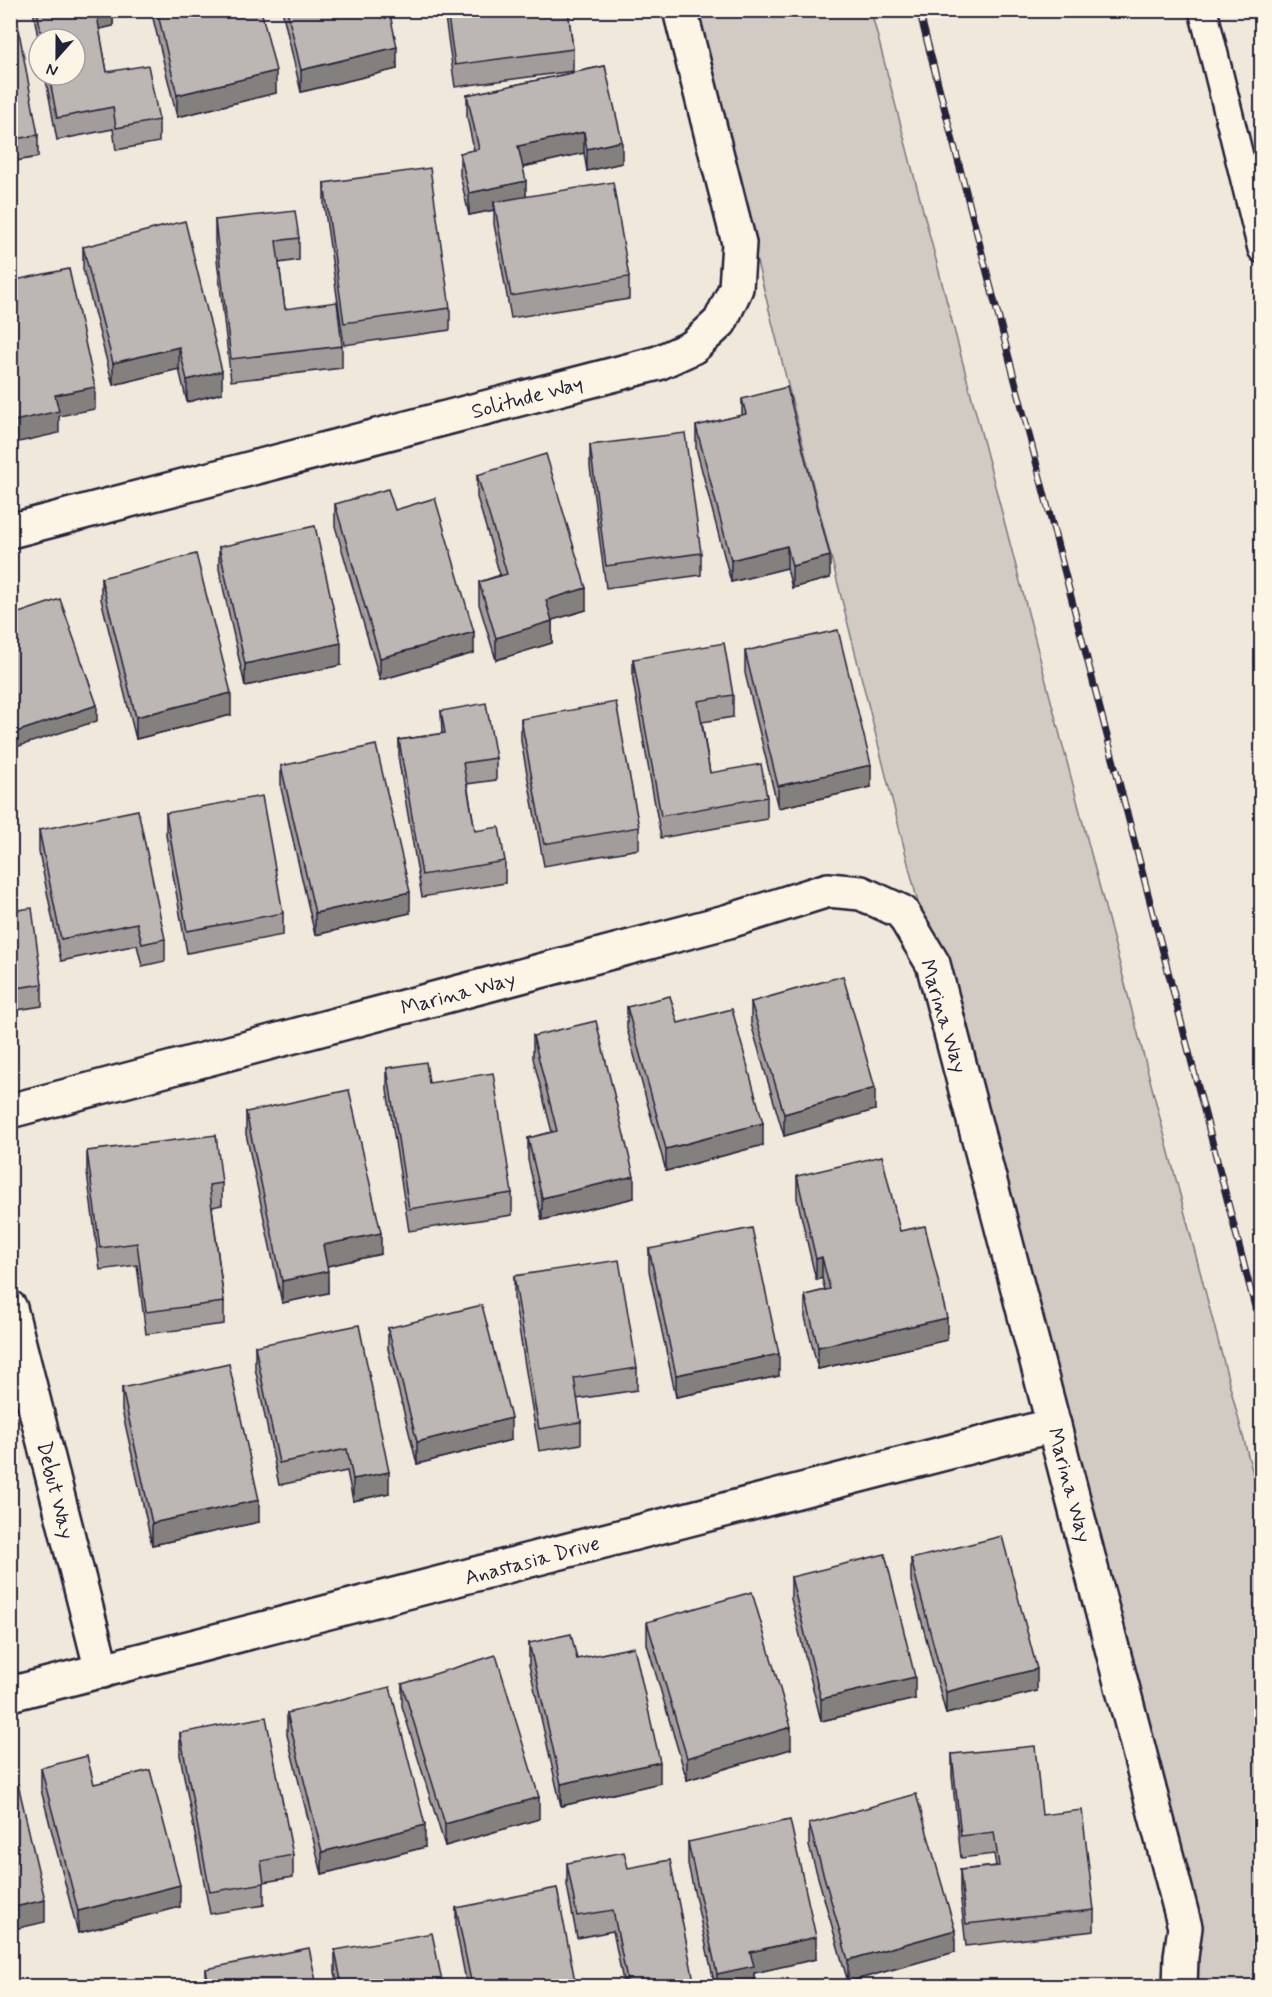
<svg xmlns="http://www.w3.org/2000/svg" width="1272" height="1997" font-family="Mynerve,sans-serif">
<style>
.green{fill:#d1cbc3;stroke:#7a767f;stroke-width:1.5}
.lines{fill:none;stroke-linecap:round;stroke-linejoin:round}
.service-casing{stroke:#22223b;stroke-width:32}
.minor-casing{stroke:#22223b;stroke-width:38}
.service{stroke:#fcf5e5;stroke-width:27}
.minor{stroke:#fcf5e5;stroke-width:33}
.rail-casing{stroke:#22223b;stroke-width:7}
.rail{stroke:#fcf5e5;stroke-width:4.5;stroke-dasharray:14;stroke-linecap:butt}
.wall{fill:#a29d9a;stroke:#22223b;stroke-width:1.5}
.shaded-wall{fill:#84807d;stroke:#22223b;stroke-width:1.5}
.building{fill:#bcb7b3;stroke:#22223b;stroke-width:1.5}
.labels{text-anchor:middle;stroke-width:4.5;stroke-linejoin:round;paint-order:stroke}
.street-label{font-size:21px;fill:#22223b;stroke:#fcf5e5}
</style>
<rect width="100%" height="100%" fill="#efe8db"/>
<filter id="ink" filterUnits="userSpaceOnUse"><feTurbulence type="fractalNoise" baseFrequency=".0167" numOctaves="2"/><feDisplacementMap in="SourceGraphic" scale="12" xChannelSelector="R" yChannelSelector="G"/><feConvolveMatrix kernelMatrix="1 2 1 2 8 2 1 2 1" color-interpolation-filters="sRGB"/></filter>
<g filter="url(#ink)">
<polygon class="green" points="694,11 871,11 1261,1505 1261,1986 1190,1986"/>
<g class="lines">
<defs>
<polyline id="service" points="1203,10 1262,249"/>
<g id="minor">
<polyline points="10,531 658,363 693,347 720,322 736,288 739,243 680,10"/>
<polyline points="10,1111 729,921 828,890 861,893 902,912 933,964 1185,1927 1181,1957 1180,1986"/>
<polyline points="10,1308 102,1671"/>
<polyline points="10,1694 1054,1425"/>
</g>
</defs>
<use href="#service" class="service-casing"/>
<use href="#minor" class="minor-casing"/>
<use href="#service" class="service"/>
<use href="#minor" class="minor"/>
<defs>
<polyline id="rail" points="919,10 1262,1334"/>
</defs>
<use href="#rail" class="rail-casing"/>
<use href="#rail" class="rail"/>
</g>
<g class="wall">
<polygon points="10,10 38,135 38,157 10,162"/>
<polygon points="33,10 113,10 113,26 99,29 107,72 159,120 159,142 116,150 113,129 57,140 45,75 75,75 75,39 39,39 39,43"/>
<polygon points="151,10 261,10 276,93 177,117"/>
<polygon points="282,10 389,10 397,69 301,92"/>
<polygon points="444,10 568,10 573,49 573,71 455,87"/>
<polygon points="605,66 622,163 587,171 584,153 523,167 526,197 629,277 629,299 511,318 494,224 494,210 469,215 460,175 460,153 474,150 467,117 467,95"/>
<polygon points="324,183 450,308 450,330 344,345 324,205"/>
<polygon points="215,220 299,238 299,260 279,263 285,309 342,346 342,368 231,381 215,242"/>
<polygon points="83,247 222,393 187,402 179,369 113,385 83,269"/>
<polygon points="742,399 830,578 792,588 787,568 731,582 696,448 696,426 742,415"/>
<polygon points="590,445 701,553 701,575 606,588 590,467"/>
<polygon points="477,475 586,610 552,620 552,643 496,660 479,604 479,582 500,575 477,497"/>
<polygon points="335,504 395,510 474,653 380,680 335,526"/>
<polygon points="219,547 341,665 245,686 219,569"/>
<polygon points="101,578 231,715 136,739 101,599"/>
<polygon points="745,651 871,787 778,808 745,673"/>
<polygon points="633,659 733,695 733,717 702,722 710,773 767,797 767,819 661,838 633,681"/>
<polygon points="441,711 496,758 496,780 467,784 475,831 505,861 505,883 422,897 399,762 399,740 442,734"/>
<polygon points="521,719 639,827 639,849 544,866 521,741"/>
<polygon points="281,766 410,913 315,935 281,788"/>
<polygon points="166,813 283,913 283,935 187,953 166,835"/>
<polygon points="39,830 165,939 165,961 142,966 137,945 61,961 39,852"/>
<polygon points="10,911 42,984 42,1006 10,1011"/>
<polygon points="751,1002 875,1110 784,1136 751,1024"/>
<polygon points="627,1007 763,1145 666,1171 627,1029"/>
<polygon points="533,1036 634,1198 542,1220 528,1160 528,1138 552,1132 533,1058"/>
<polygon points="387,1068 429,1083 512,1193 512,1215 409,1231 387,1090"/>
<polygon points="246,1112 381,1254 327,1266 328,1293 282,1303 246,1134"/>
<polygon points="87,1151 222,1183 222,1205 212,1207 224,1302 224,1324 146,1334 137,1265 100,1270 87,1173"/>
<polygon points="797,1176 900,1231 947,1340 818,1369 805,1317 805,1295 825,1290 822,1278 816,1280 797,1198"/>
<polygon points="649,1249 779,1376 676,1397 649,1271"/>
<polygon points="514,1276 637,1368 637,1390 577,1399 581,1422 581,1444 539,1451 514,1298"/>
<polygon points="388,1328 511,1440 417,1464 388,1349"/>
<polygon points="255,1346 389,1493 353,1501 347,1471 279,1485 255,1368"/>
<polygon points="122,1388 259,1522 152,1545 122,1410"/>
<polygon points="911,1559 1037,1691 946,1714 911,1581"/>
<polygon points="791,1577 915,1699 821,1721 791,1599"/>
<polygon points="647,1622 791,1749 687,1780 647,1644"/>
<polygon points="529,1643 577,1659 660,1783 561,1806 529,1665"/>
<polygon points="402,1684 539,1819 445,1846 402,1706"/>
<polygon points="287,1713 425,1847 322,1874 287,1735"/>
<polygon points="180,1733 293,1855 293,1877 264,1882 264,1905 210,1914 180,1755"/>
<polygon points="952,1754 1042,1815 1094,1910 1094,1931 966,1946 960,1892 960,1870 996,1866 994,1854 961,1858 952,1776"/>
<polygon points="41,1768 94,1784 180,1907 78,1933 41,1790"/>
<polygon points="809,1824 955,1952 848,1982 809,1846"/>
<polygon points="688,1842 816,1959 754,1973 754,1986 715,1986 688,1864"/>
<polygon points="567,1863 628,1868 695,1986 623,1981 613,1931 577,1938 567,1885"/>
<polygon points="456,1908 576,1986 467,1986 456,1929"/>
<polygon points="335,1950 443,1986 338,1986 335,1972"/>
<polygon points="206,1969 317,1986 206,1986"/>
</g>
<g class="shaded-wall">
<polygon points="96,10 113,10 113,26 96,30"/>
<polygon points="397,47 397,69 301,92 301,70"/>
<polygon points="276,71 276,93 177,117 177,95"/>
<polygon points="584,132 584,153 518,168 518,146"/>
<polygon points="622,141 622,163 587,171 587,149"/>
<polygon points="526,181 526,203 494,202 494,210 469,215 469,193"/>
<polygon points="179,347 179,369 113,385 113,363"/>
<polygon points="222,371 222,393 187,402 187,380"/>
<polygon points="95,387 95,409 59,416 59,433 10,444 10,422 55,395"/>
<polygon points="787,546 787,568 731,582 731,560"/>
<polygon points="830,556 830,578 792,588 792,566"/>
<polygon points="586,588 586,610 546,622 546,600"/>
<polygon points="552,621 552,643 496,660 496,638"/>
<polygon points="474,632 474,653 380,680 380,658"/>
<polygon points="341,643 341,665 245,686 245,664"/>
<polygon points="231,693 231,715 136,739 136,717"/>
<polygon points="97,705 97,721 10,749 10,734"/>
<polygon points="871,765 871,787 778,808 778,786"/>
<polygon points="410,892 410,913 315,935 315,913"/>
<polygon points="875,1088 875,1110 784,1136 784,1114"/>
<polygon points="763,1123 763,1145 666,1171 666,1149"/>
<polygon points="634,1176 634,1198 542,1220 542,1198"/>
<polygon points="381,1233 381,1254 323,1267 323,1245"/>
<polygon points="822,1257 822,1278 816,1280 816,1259"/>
<polygon points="328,1271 328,1293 282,1303 282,1281"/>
<polygon points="947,1318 947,1340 818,1369 818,1347"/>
<polygon points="779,1354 779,1376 676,1397 676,1375"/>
<polygon points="511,1418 511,1440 417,1464 417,1442"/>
<polygon points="389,1472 389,1493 353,1501 353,1479"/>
<polygon points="259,1500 259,1522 152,1545 152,1523"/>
<polygon points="1037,1669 1037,1691 946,1714 946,1692"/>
<polygon points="915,1677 915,1699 821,1721 821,1699"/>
<polygon points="791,1727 791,1749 687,1780 687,1758"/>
<polygon points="660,1762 660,1783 561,1806 561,1784"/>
<polygon points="539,1797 539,1819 445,1846 445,1824"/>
<polygon points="425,1825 425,1847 322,1874 322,1852"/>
<polygon points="180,1885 180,1907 78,1933 78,1911"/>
<polygon points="45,1900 45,1922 10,1930 10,1908"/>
<polygon points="955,1930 955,1952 848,1982 848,1960"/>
<polygon points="816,1937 816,1959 754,1973 754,1986 717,1986 717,1974 750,1952"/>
</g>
<g class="building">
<polygon points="10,10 15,10 38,135 10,140"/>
<polygon points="37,10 96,10 107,72 148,65 159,120 116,128 113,107 57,118 49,75 75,75 75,39 42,39"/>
<polygon points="157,10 261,10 276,71 177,95"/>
<polygon points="287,10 389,10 397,47 301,70"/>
<polygon points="447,10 568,10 573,49 455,65"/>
<polygon points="605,66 622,141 587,149 584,132 518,146 526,181 469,193 460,153 479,149 467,95"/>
<polygon points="430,168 450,308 344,323 324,183"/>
<polygon points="613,182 629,277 511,296 494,202"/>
<polygon points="295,211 299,238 276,241 285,309 337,302 342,346 231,359 215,220"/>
<polygon points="185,221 222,371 187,380 179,347 113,363 83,247"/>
<polygon points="69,269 95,387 55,395 59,411 10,422 10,281"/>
<polygon points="787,387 830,556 792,566 787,546 731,560 696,426 746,414 742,399"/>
<polygon points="685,433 701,553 606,566 590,445"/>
<polygon points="546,454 586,588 546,600 552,621 496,638 479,582 507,574 477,475"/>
<polygon points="388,489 395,510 435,498 474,632 380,658 335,504"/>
<polygon points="315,526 341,643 245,664 219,547"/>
<polygon points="196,554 231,693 136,717 101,578"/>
<polygon points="60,599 97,705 10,734 10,616"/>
<polygon points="838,630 871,765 778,786 745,651"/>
<polygon points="724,643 733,695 698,701 710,773 761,764 767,797 661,816 633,659"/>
<polygon points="616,702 639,827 544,844 521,719"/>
<polygon points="486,703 496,758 463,763 475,831 499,827 505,861 422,875 399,740 445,733 441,711"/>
<polygon points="376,745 410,892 315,913 281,766"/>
<polygon points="262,796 283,913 187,931 166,813"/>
<polygon points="138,810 165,939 142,944 137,923 61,939 39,830"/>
<polygon points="32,908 42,984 10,989 10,911"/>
<polygon points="843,976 875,1088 784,1114 751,1002"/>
<polygon points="670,996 678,1023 732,1009 763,1123 666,1149 627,1007"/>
<polygon points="596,1021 634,1176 542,1198 528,1138 557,1131 533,1036"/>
<polygon points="426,1062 429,1083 493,1073 512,1193 409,1209 387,1068"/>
<polygon points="349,1090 381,1233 323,1245 328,1271 282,1281 246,1112"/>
<polygon points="216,1135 222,1183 209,1185 224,1302 146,1312 137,1243 100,1248 87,1151"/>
<polygon points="882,1156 900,1231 925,1226 947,1318 818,1347 805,1295 830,1289 822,1257 816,1259 797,1176"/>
<polygon points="752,1228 779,1354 676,1375 649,1249"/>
<polygon points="619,1260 637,1368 574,1378 581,1422 539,1429 514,1276"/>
<polygon points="482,1305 511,1418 417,1442 388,1328"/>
<polygon points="359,1325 389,1472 353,1479 347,1449 279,1463 255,1346"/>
<polygon points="229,1364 259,1500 152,1523 122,1388"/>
<polygon points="1002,1536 1037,1669 946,1692 911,1559"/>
<polygon points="885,1554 915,1677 821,1699 791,1577"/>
<polygon points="752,1592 791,1727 687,1758 647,1622"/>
<polygon points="571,1634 577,1659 634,1647 660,1762 561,1784 529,1643"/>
<polygon points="496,1655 539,1797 445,1824 402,1684"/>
<polygon points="390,1687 425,1825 322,1852 287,1713"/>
<polygon points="266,1717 293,1855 261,1861 264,1883 210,1892 180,1733"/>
<polygon points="1035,1746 1042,1815 1082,1810 1094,1910 966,1924 960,1870 999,1866 994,1832 961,1836 952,1754"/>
<polygon points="87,1756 94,1784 150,1770 180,1885 78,1911 41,1768"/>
<polygon points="18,1784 45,1900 10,1908 10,1786"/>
<polygon points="916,1794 955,1930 848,1960 809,1824"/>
<polygon points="790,1820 816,1937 750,1952 754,1966 717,1974 688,1842"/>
<polygon points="624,1852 628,1868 670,1860 695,1986 598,1986 627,1980 613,1910 577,1916 567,1863"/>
<polygon points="557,1888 576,1986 472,1986 456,1908"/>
<polygon points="432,1933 443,1986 342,1986 335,1950"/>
<polygon points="309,1948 317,1986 209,1986 206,1969"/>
<polygon points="177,1983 178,1986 159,1986"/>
</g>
</g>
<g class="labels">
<g class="street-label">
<text transform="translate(527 397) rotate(-15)" y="7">Solitude Way</text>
<text transform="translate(458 993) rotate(-15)" y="7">Marina Way</text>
<text transform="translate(944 1016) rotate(73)" y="7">Marina Way</text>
<text transform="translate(1070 1485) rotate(75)" y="7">Marina Way</text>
<text transform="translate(56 1490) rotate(76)" y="7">Debut Way</text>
<text transform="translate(532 1560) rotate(-15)" y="7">Anastasia Drive</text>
</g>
</g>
<rect width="1272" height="1997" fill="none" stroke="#fcf5e5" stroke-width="36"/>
<rect x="18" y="18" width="1236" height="1961" fill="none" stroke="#22223b" stroke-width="2" filter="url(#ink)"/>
<g transform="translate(57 57) rotate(201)"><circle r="28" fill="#fcf5e5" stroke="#a5a1a1" stroke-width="1.5"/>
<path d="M0-4.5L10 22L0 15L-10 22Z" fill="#22223b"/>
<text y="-9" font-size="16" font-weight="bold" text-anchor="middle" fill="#22223b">N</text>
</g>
</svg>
